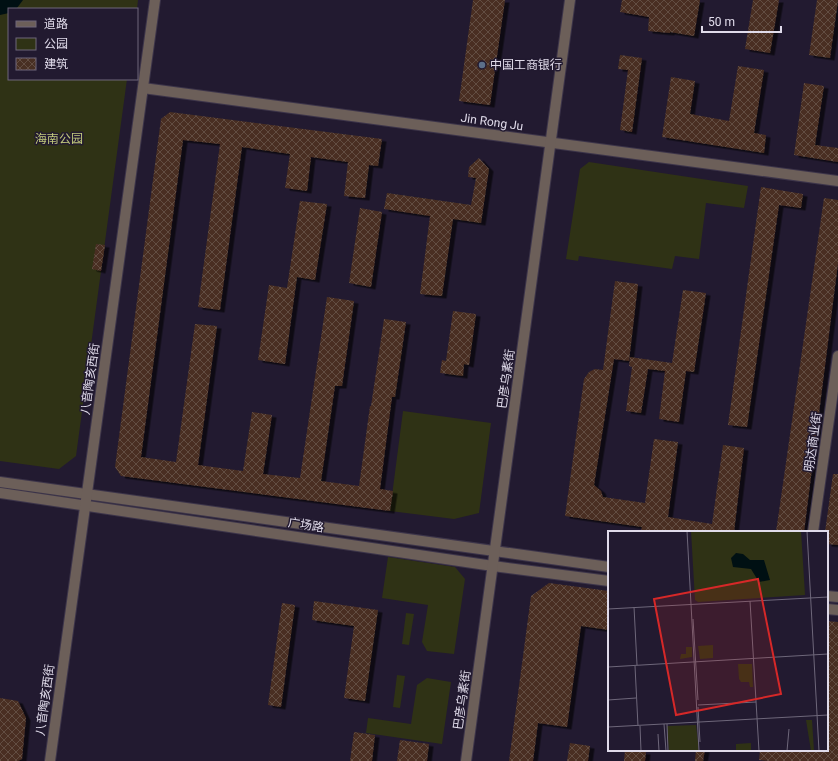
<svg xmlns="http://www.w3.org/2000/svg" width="838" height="761" font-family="Roboto,'Noto Sans SC',sans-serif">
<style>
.green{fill:#2f3215}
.water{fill:#001013}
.building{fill:url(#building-cross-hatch);filter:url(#shadow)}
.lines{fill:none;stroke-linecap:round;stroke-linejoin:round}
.minor-casing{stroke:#3d354a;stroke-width:12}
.minor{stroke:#6c5f59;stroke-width:10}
.service-dot{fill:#5c6f8a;stroke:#221a30;stroke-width:1.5}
.labels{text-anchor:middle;stroke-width:3;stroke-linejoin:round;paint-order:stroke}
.poi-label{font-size:12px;fill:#e0dbea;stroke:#221a30;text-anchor:start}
.street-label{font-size:12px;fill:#e0dbea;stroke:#221a30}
.park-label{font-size:12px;fill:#c2ca7c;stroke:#221a30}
.inset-road{fill:none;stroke:#6e677a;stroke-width:1}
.view{fill:#d62828;fill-opacity:0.15;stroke:#d62828;stroke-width:2}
.inset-edge{fill:none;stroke:#e0dbea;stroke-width:2}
</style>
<defs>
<pattern id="building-cross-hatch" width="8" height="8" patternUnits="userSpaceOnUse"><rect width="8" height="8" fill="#482f23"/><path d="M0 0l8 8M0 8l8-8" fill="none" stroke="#624d43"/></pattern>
<filter id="shadow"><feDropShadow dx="4.5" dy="2.5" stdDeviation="0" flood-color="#0009"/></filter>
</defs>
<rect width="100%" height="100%" fill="#221a30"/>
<g class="green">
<polygon points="0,0 138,0 137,9 9,9 9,79 127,79 76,456 59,469 0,461"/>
<polygon points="589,162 748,186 744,208 706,203 699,259 675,256 672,269 579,256 578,261 566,259 580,169"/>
<polygon points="403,411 491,423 479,513 454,519 390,511"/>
<polygon points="388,557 455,567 465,579 454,654 427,651 422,642 428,605 382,598"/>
<polygon points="406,613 414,614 409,645 402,644"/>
<polygon points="397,675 405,676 400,708 393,707"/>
<polygon points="427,678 451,682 442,744 366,733 368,718 411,724 417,685"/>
</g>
<polygon class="water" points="0,0 23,0 17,8 9,9 9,13 0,15"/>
<g class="building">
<polygon points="473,0 505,0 490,105 459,101"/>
<polygon points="622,0 700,0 694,36 670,32 670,33 648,31 649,17 620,12"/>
<polygon points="753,0 779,0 770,53 745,49"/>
<polygon points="817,0 838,0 830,58 809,55"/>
<polygon points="620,55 642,58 632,132 620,130 628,70 618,69"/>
<polygon points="738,66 764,70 754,133 766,135 764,153 662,137 671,77 695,81 690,114 729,121"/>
<polygon points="804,83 824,86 815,145 838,148 838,162 794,155"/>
<polygon points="170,112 382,139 378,166 369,165 365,198 344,196 348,162 311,157 307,191 285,188 290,154 242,147 220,310 198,307 220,144 183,140 141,457 176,462 195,324 217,326 198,465 243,471 252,412 272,415 263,474 300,478 327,297 354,301 342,386 335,386 321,481 359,486 370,406 371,406 384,319 406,322 395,397 392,397 380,489 393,491 390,511 121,476 115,467 161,119"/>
<polygon points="479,158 489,169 481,223 453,219 442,296 420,294 430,216 384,209 387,193 471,205 476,178 468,177 469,167"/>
<polygon points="761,187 803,194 801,208 779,205 747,427 728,425"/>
<polygon points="824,198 838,200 838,263 804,532 776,532"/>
<polygon points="300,201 327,204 315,280 297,277 285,364 258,360 269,285 287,288"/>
<polygon points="360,208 382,212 371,287 349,283"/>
<polygon points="96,244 105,245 101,271 92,269"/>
<polygon points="615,281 638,284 629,361 614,359 594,485 601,491 603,497 645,503 654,439 678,442 668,517 712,524 723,445 744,448 734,532 641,532 642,527 565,516 584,379 589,372 595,369 603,370"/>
<polygon points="683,290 706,293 694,372 686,371 679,422 659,419 665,371 648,369 641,413 626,411 632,367 629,366 630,357 672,363"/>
<polygon points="453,311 476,314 469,365 464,364 463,376 440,373 442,360 446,361"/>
<polygon points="833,474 838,474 838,545 827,544 827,532 825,532"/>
<polygon points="549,583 609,591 609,630 581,626 567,727 538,723 533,761 509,761 531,596"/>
<polygon points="314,601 378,610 365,701 344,698 354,626 312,620"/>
<polygon points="282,603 295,605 281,707 268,705"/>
<polygon points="827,621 838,622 838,761 769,761 759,760 760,750 827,750"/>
<polygon points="0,698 18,701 26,718 22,759 18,761 0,761"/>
<polygon points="354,732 375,735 372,761 350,761"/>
<polygon points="400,740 429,744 427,761 397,761"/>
<polygon points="570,743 590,746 588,761 567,761"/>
<polygon points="625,750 646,752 645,761 624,761"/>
<polygon points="696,750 705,750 703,761 695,761"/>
</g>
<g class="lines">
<defs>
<g id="minor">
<polyline points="143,88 838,181"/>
<polyline points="0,482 609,567"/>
<polyline points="0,493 493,566 609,581"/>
<polyline points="813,532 838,356"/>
<polyline points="827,596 838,597"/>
<polyline points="827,609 838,610"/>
<polyline points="50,761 155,0"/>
<polyline points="466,761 570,0"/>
</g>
</defs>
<use href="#minor" class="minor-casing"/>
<use href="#minor" class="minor"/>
</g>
<circle class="service-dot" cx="482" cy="65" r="4"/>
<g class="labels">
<g class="poi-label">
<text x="490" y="69">中国工商银行</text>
</g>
<g class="street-label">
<text transform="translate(492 122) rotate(8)" y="4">Jin Rong Ju</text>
<text transform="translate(90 379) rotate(-82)" y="4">八音陶亥西街</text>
<text transform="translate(506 379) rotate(-82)" y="4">巴彦乌素街</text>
<text transform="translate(813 442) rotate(-82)" y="4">明达商业街</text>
<text transform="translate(306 525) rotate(9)" y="4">广场路</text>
<text transform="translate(45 700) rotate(-82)" y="4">八音陶亥西街</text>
<text transform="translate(462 700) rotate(-82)" y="4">巴彦乌素街</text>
</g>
<g class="park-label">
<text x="59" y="143">海南公园</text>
</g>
</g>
<g transform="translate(608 531)">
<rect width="220" height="220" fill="#221a30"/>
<path d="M 83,0 L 193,0 L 197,64 L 90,71 L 87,69 ZM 105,114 L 105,127 L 92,128 L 90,115 ZM 78,116 L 84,116 L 84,126 L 72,128 L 73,123 L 78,123 ZM 130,133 L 144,133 L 145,156 L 142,156 L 141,151 L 133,151 L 131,148 ZM 190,189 L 204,189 L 206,220 L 203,220 L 198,189 ZM 88,194 L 91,220 L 61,220 L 59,195 ZM 143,212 L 143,220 L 128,220 L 128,213 Z" fill="#2f3215"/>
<path d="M 128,22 L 135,23 L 142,29 L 156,29 L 162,49 L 151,51 L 143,38 L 125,36 L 123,27 Z" fill="#001013"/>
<path class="inset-road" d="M 79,0 L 91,220M 199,0 L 211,220M 142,70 L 151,220M 26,76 L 29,134M 0,78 L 220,66M 85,88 L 90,169M 27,135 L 30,195M 0,136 L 220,123M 0,169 L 28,167M 90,174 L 148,171M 90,176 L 92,211M 56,193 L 58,220M 59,193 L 60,220M 32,195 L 33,220M 0,196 L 220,184M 50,203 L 51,220M 179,220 L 181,198"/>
<path class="view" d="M 150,48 L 173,163 L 68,184 L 46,68 Z"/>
<rect width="220" height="220" class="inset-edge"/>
</g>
<rect x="8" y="8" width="130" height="72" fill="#221a30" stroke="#6e677a"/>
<rect x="16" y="21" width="20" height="6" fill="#6c5f59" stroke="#6e677a"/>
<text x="44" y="28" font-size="12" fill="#e0dbea">道路</text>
<rect x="16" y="38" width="20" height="12" fill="#2f3215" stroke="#6e677a"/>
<text x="44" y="48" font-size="12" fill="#e0dbea">公园</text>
<rect x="16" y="58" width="20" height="12" fill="url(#building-cross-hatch)" stroke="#6e677a"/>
<text x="44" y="68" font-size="12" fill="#e0dbea">建筑</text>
<path d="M702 26v6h79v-6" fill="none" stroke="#e0dbea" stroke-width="2"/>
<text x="708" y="26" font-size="12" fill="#e0dbea" stroke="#221a30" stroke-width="3" paint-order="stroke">50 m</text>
</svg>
